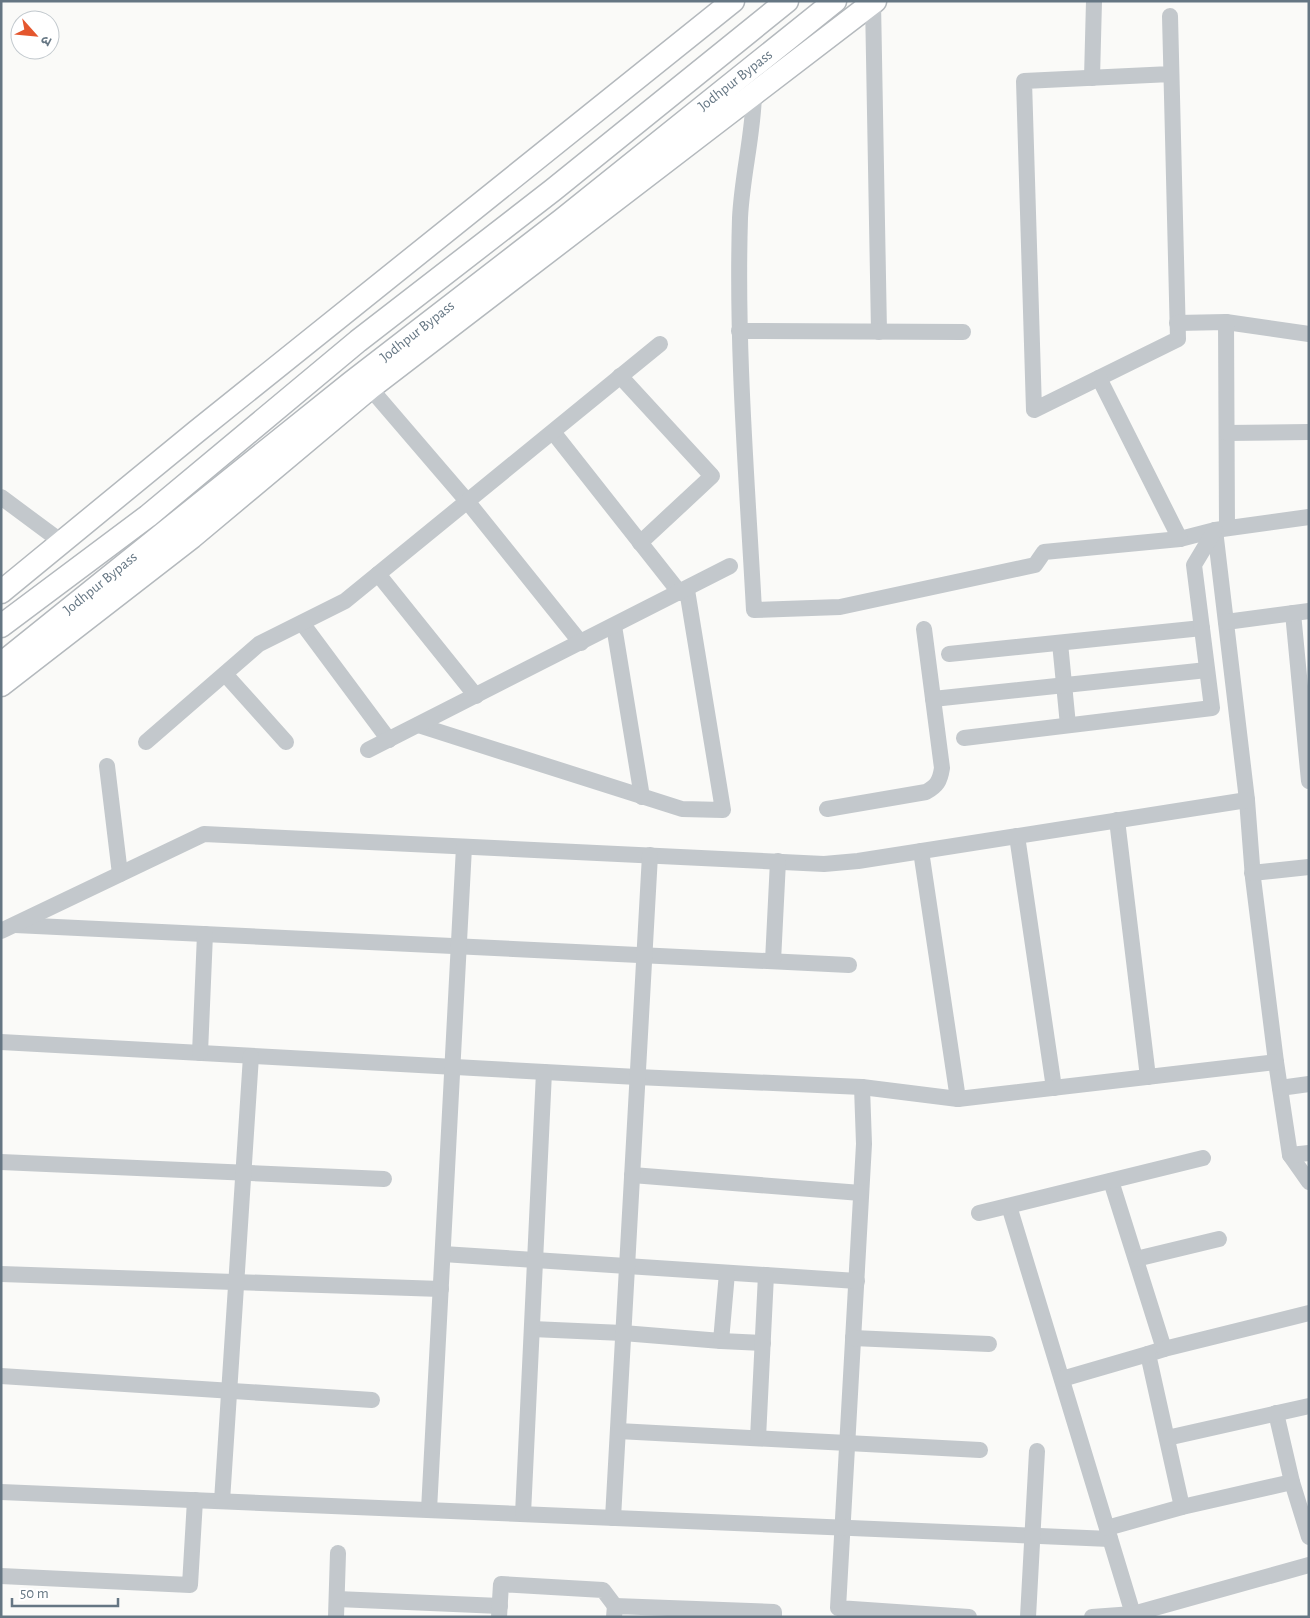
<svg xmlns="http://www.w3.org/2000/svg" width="1310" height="1618" font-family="'Alegreya Sans','Noto Sans Devanagari',sans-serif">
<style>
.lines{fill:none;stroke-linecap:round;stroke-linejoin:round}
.highway-casing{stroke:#b4b9bd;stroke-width:25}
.minor{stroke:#c3c8cc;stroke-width:16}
.highway{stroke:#fff;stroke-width:22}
.labels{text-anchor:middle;stroke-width:5;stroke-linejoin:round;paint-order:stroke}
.street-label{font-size:15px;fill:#657683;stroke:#fff}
</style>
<rect width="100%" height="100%" fill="#fafaf8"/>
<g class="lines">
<defs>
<g id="highway">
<polyline points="1,592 196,432 733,1"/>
<polyline points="1,626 148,516 358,341 553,190 787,1"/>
<polyline points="1,664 352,382 562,220 835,1"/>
<polyline points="1,685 192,537 370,388 875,1"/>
</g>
</defs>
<use href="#highway" class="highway-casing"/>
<g class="minor">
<polyline points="873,2 879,332"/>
<polyline points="1170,16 1178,339 1034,410 1024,81 1171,74"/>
<polyline points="1092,78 1094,1"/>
<path d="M 754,94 C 753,136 742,176 740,218 C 736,349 747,480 754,610 L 840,607 L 1035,565 L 1044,552 L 1180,539 L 1215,530"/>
<polyline points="1226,322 1309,334"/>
<polyline points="1177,323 1226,322 1227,528"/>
<polyline points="739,331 963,332"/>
<polyline points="620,376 712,476 640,543"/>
<polyline points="1099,378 1180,539"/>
<polyline points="370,388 467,501 581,643"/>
<polyline points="553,432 680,593"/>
<polyline points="1227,433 1309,432"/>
<polyline points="1,497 63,543"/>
<polyline points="1309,517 1215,530 1247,800 1253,878 1276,1062 1290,1155 1309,1182"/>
<polyline points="378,574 476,696"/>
<polyline points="1293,613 1309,781"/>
<polyline points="1226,622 1309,611"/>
<polyline points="302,623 389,740"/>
<polyline points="614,626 642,797"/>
<polyline points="1060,643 1068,725"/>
<polyline points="949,654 1202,628"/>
<polyline points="225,674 286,742"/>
<polyline points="933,699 1207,670"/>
<polyline points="418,725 682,809 723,810 687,590"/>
<polyline points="964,738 1212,708 1194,565 1215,530"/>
<polyline points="146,742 259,644 345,601 660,344"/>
<polyline points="368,750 730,566"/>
<polyline points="107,766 120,874"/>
<path d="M 827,809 L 926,792 C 937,786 940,781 942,768 L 924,629"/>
<polyline points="1117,820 1148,1077"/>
<polyline points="1017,836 1054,1088"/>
<polyline points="921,851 958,1099"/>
<polyline points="1252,873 1309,867"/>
<polyline points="15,925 849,965"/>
<polyline points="1,931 204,834 824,864 858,861 1247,800"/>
<polyline points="773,961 778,861"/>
<polyline points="1,1042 637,1077 862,1087 958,1099 1276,1062"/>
<polyline points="200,1053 205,934"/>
<polyline points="862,1087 864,1144 838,1608 969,1617"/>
<polyline points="1280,1088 1309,1084"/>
<polyline points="1290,1155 1309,1153"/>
<polyline points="1,1162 384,1179"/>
<polyline points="632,1175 861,1193"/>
<polyline points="1111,1181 1164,1349 1148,1354 1182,1507 1292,1482 1309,1537"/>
<polyline points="1009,1206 1133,1614"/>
<polyline points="979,1213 1203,1158"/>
<polyline points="443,1254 857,1281"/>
<polyline points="1136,1259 1219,1239"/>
<polyline points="1,1274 441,1289"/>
<polyline points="532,1329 623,1333 721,1341 727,1273"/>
<polyline points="853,1338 989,1344"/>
<polyline points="721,1341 763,1343"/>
<polyline points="1164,1349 1309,1313"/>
<polyline points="1,1376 372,1400"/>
<polyline points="1062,1379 1148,1354"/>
<polyline points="1276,1413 1292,1482"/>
<polyline points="618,1431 980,1450"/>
<polyline points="758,1438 766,1275"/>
<polyline points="1167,1438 1309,1406"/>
<polyline points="1,1492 1110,1539"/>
<polyline points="222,1501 251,1056"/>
<polyline points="429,1510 464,847"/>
<polyline points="523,1514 544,1072"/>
<polyline points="613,1518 650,855"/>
<polyline points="1107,1528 1182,1507"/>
<polyline points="1,1576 190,1585 195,1500"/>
<polyline points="337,1599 500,1606"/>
<polyline points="336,1617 338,1553"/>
<polyline points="499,1617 501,1584 603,1590 615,1606"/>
<polyline points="614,1617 615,1606 774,1612 774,1617"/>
<polyline points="1028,1617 1037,1451"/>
<polyline points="1092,1617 1133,1614 1309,1565"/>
</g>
<use href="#highway" class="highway"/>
</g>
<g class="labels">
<g class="street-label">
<text transform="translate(735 80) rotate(-38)" y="5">Jodhpur Bypass</text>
<text transform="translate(417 331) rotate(-38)" y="5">Jodhpur Bypass</text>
<text transform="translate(100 583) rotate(-39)" y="5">Jodhpur Bypass</text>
</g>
</g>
<rect width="1310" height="1618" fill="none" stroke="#657683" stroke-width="5"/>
<g transform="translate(35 35) rotate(117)"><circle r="24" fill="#ffffff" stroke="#c1c8cd"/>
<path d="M0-4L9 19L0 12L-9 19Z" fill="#e4572e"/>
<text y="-8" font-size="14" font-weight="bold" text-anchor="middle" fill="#657683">उ</text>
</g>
<path d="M12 1598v8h106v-8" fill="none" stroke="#657683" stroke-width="2.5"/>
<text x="20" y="1598" font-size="15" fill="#657683" stroke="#ffffff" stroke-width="4" paint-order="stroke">50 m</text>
</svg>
